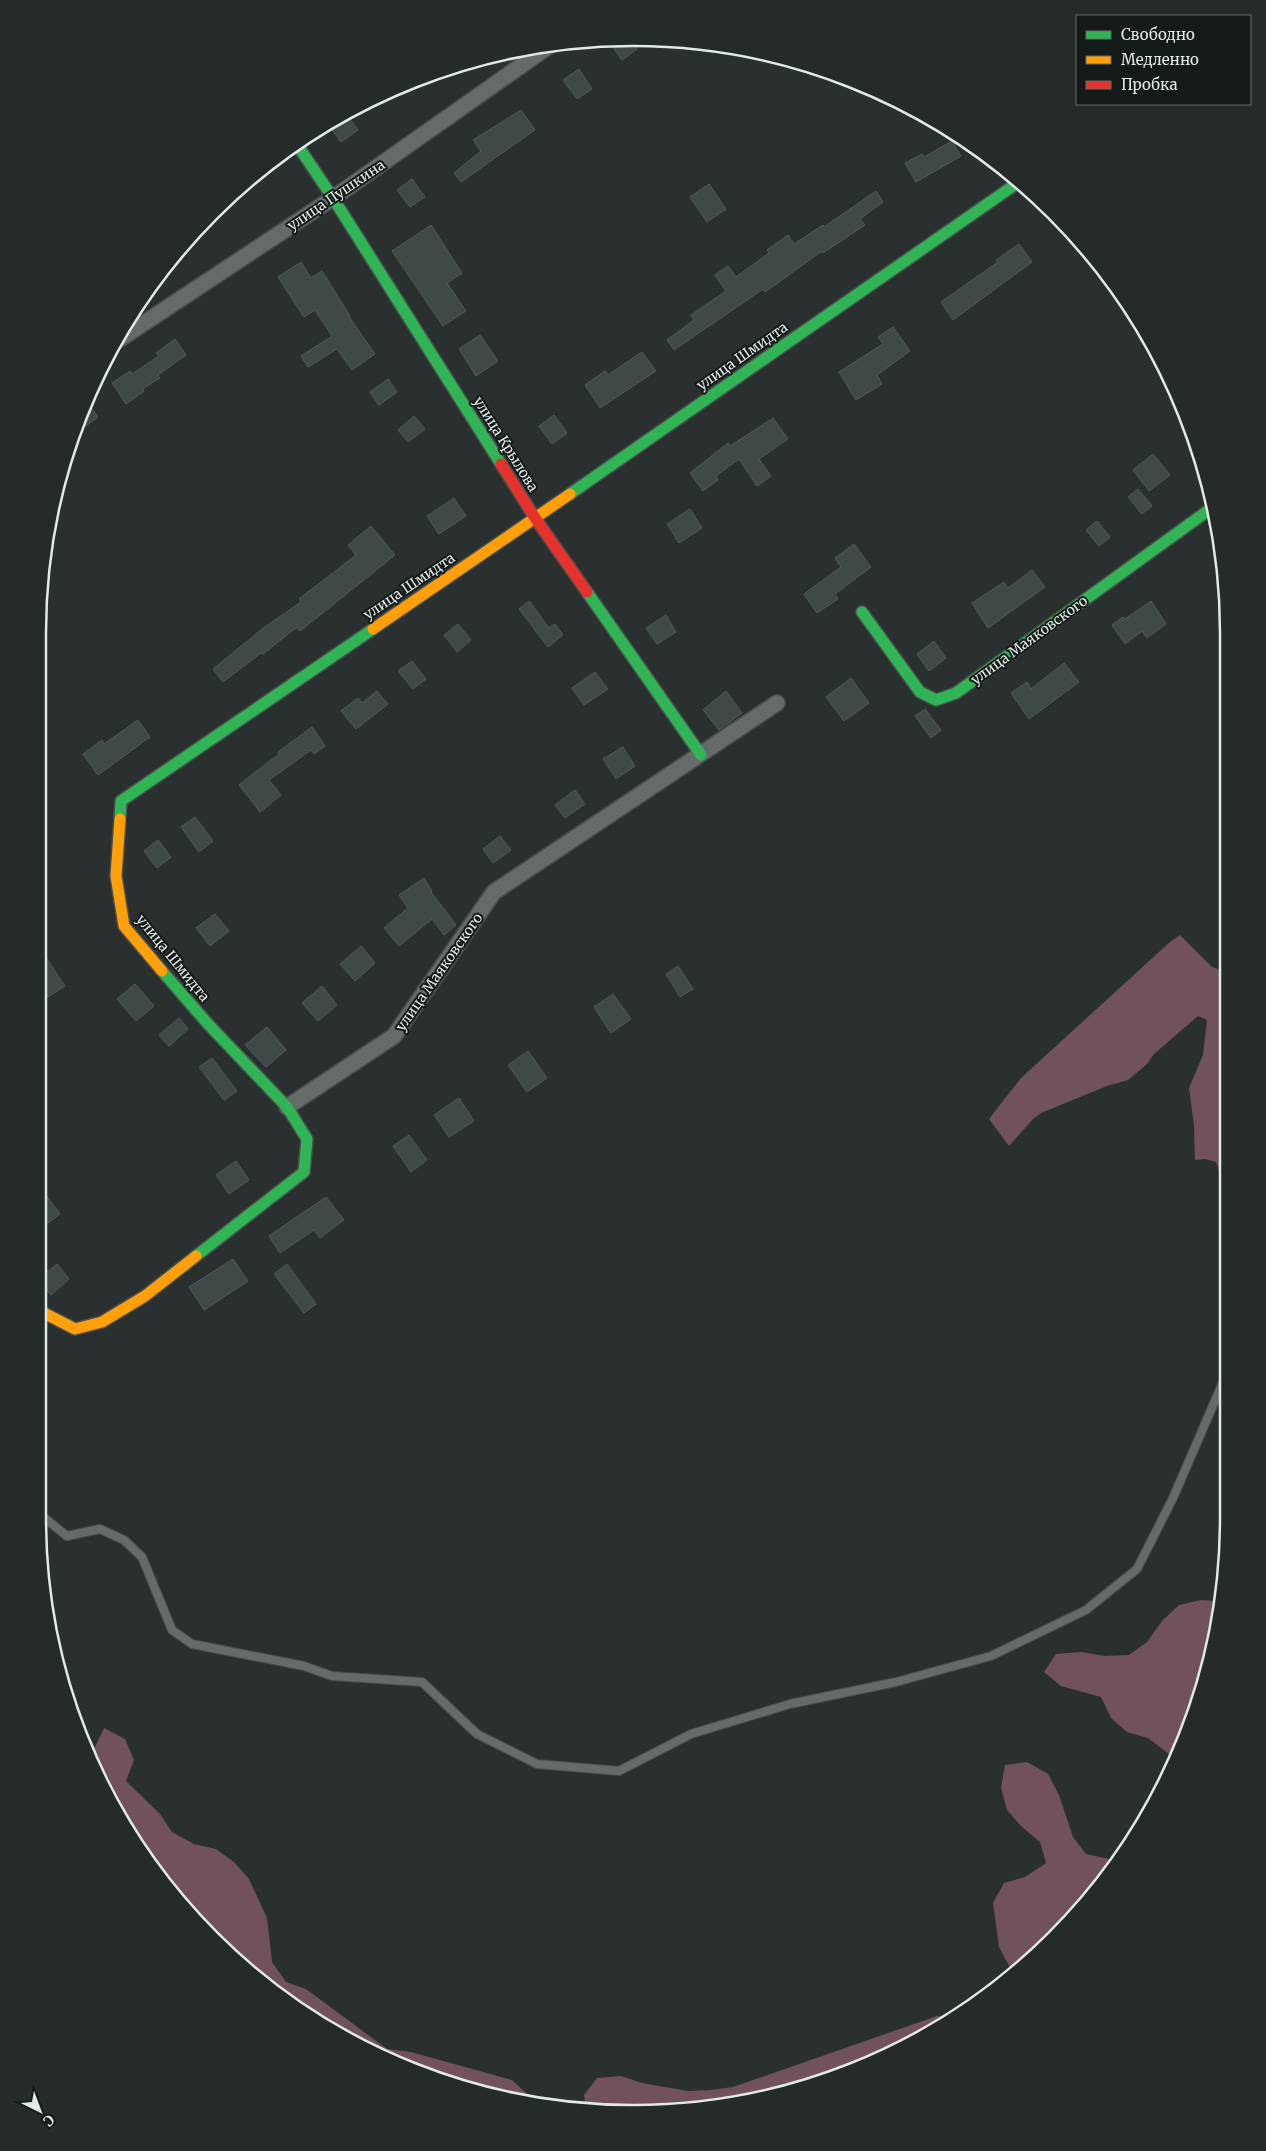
<svg xmlns="http://www.w3.org/2000/svg" width="1266" height="2151" font-family="Merriweather,serif">
<style>
.forest{fill:#71525c}
.building{fill:#3f4a48;stroke:#545a58}
.lines{fill:none;stroke-linecap:round;stroke-linejoin:round}
.lane-casing{stroke:#484d4c;stroke-width:10}
.street-casing{stroke:#484d4c;stroke-width:18}
.fast-casing{stroke:#484d4c;stroke-width:14}
.slow-casing{stroke:#484d4c;stroke-width:14}
.jam-casing{stroke:#484d4c;stroke-width:14}
.lane{stroke:#666a69;stroke-width:8}
.street{stroke:#666a69;stroke-width:15}
.fast{stroke:#30b455;stroke-width:11}
.slow{stroke:#ff9f0a;stroke-width:11}
.jam{stroke:#e5322d;stroke-width:11}
.labels{text-anchor:middle;stroke-width:4;stroke-linejoin:round;paint-order:stroke}
.street-label{font-size:14px;fill:#e2eae8;stroke:#141a18}
.rim{fill:none;stroke:#e2eae8;stroke-width:2.5}
</style>
<rect width="100%" height="100%" fill="#2a302f"/>
<g class="forest">
<polygon points="1180,935 1212,967 1227,972 1227,1179 1220,1173 1216,1162 1205,1159 1195,1160 1194,1125 1189,1088 1203,1055 1207,1020 1198,1016 1154,1054 1147,1064 1128,1080 1107,1086 1041,1113 1033,1119 1009,1146 989,1119 1021,1078 1171,941"/>
<polygon points="1201,1600 1218,1601 1197,1710 1173,1757 1148,1738 1127,1732 1111,1718 1101,1697 1061,1686 1044,1672 1056,1654 1081,1652 1105,1656 1129,1655 1147,1642 1162,1621 1179,1605"/>
<polygon points="104,1728 125,1739 134,1760 126,1781 160,1814 172,1832 194,1844 216,1849 234,1862 249,1879 267,1918 272,1962 286,1982 306,1989 387,2049 411,2052 512,2080 538,2104 517,2102 442,2082 369,2052 271,1991 160,1880 94,1749"/>
<polygon points="1027,1762 1048,1774 1059,1795 1073,1837 1086,1854 1118,1861 1054,1939 1014,1975 999,1947 993,1903 1004,1883 1025,1877 1046,1863 1040,1842 1022,1827 1007,1810 1001,1788 1005,1765"/>
<polygon points="937,2016 951,2018 897,2052 824,2082 711,2108 633,2113 586,2109 584,2095 597,2078 621,2076 642,2083 688,2091 711,2090 733,2087"/>
</g>
<g class="building">
<polygon points="633,38 647,39 636,47 637,49 622,60 608,40"/>
<polygon points="579,69 592,89 577,99 563,80"/>
<polygon points="521,110 535,130 461,182 454,173 481,151 473,140"/>
<polygon points="346,114 358,130 341,142 328,124"/>
<polygon points="952,141 961,156 916,182 905,163 922,154 924,157"/>
<polygon points="412,179 425,197 410,207 397,190"/>
<polygon points="709,184 726,209 707,222 690,197"/>
<polygon points="876,191 883,202 860,219 865,225 823,253 822,251 765,292 763,289 674,350 667,340 694,320 691,315 726,291 715,275 728,266 736,277 769,253 767,250 788,235 794,244 823,225 824,227"/>
<polygon points="431,225 462,273 447,283 466,311 443,326 392,251"/>
<polygon points="1019,244 1032,262 953,320 941,302 998,262 996,260"/>
<polygon points="301,262 311,278 322,271 350,316 349,317 375,354 352,370 337,349 308,367 301,356 332,336 315,310 304,317 278,277"/>
<polygon points="893,327 910,351 877,375 882,384 856,400 839,372 883,344 878,337"/>
<polygon points="480,335 498,361 476,376 459,349"/>
<polygon points="175,339 186,355 158,375 160,378 142,389 144,391 126,404 112,383 130,371 132,374 159,356 156,353"/>
<polygon points="642,352 656,371 600,408 585,385 605,371 608,375"/>
<polygon points="388,379 397,392 379,405 370,392"/>
<polygon points="88,403 98,417 72,436 83,413"/>
<polygon points="554,415 567,433 552,444 539,426"/>
<polygon points="414,416 425,429 408,442 398,430"/>
<polygon points="773,418 788,439 759,459 771,476 757,486 739,459 716,476 718,480 703,491 690,473 728,443 730,446"/>
<polygon points="1153,454 1170,475 1149,491 1133,470"/>
<polygon points="1138,489 1152,506 1142,514 1128,497"/>
<polygon points="454,498 466,516 439,534 427,516"/>
<polygon points="690,509 702,528 679,543 667,524"/>
<polygon points="1097,521 1110,537 1099,546 1086,530"/>
<polygon points="371,526 395,555 300,631 297,627 263,654 261,653 223,682 213,669 266,626 301,602 299,599 356,555 348,545"/>
<polygon points="854,544 871,567 835,594 838,599 817,613 804,594 841,567 835,558"/>
<polygon points="1032,570 1045,587 988,628 972,603 1004,582 1008,588"/>
<polygon points="529,601 549,628 555,624 563,635 548,647 519,609"/>
<polygon points="1151,601 1166,624 1147,638 1142,631 1125,644 1112,625 1123,617 1125,619"/>
<polygon points="666,615 676,632 657,644 646,628"/>
<polygon points="458,624 471,640 457,652 444,635"/>
<polygon points="934,641 946,658 929,671 917,654"/>
<polygon points="412,661 426,679 413,689 398,671"/>
<polygon points="1064,663 1079,682 1029,719 1011,693 1027,682 1031,689"/>
<polygon points="595,672 608,689 584,705 572,688"/>
<polygon points="851,678 869,703 844,721 826,697"/>
<polygon points="377,691 388,704 356,729 341,711 358,698 362,703"/>
<polygon points="726,691 742,713 719,730 703,710"/>
<polygon points="925,709 941,730 931,738 915,716"/>
<polygon points="138,720 150,737 98,775 83,754 102,740 104,744"/>
<polygon points="312,727 325,746 314,754 311,750 269,780 281,795 260,812 239,785 279,754 278,752"/>
<polygon points="623,747 635,766 616,779 603,759"/>
<polygon points="575,790 585,804 565,818 555,805"/>
<polygon points="195,817 213,841 199,852 181,827"/>
<polygon points="500,836 511,850 493,863 483,849"/>
<polygon points="158,840 171,857 157,868 144,851"/>
<polygon points="424,878 432,891 431,892 456,925 444,935 432,919 399,946 384,928 408,908 399,895"/>
<polygon points="215,914 229,931 210,946 196,928"/>
<polygon points="361,946 375,963 355,981 340,964"/>
<polygon points="40,949 65,986 40,1002"/>
<polygon points="678,966 693,989 680,997 666,974"/>
<polygon points="135,984 154,1006 136,1021 117,999"/>
<polygon points="322,986 337,1005 318,1021 302,1003"/>
<polygon points="613,994 631,1019 611,1033 594,1007"/>
<polygon points="179,1018 188,1029 169,1046 159,1035"/>
<polygon points="267,1027 286,1050 266,1067 245,1045"/>
<polygon points="528,1051 547,1078 527,1092 508,1065"/>
<polygon points="212,1058 237,1091 224,1100 199,1067"/>
<polygon points="459,1098 474,1121 449,1137 434,1115"/>
<polygon points="409,1135 427,1160 411,1172 393,1146"/>
<polygon points="236,1161 249,1180 229,1194 216,1175"/>
<polygon points="41,1188 60,1214 41,1228"/>
<polygon points="326,1197 344,1220 320,1238 314,1230 280,1253 269,1236"/>
<polygon points="233,1259 248,1281 204,1310 189,1287"/>
<polygon points="57,1264 69,1279 51,1295 41,1283 41,1277"/>
<polygon points="287,1264 316,1304 304,1313 274,1274"/>
</g>
<g class="lines">
<defs>
<polyline id="lane" points="42,1516 67,1536 100,1529 124,1540 142,1557 172,1630 192,1644 304,1666 332,1676 422,1682 477,1734 537,1764 619,1771 691,1734 790,1704 896,1682 991,1656 1086,1610 1137,1569 1173,1498 1227,1373"/>
<g id="street">
<polyline points="120,339 333,198 549,46"/>
<polyline points="287,1107 394,1036 494,892 777,703"/>
</g>
<g id="fast">
<polyline points="296,143 333,198 501,464"/>
<polyline points="570,494 1016,184"/>
<polyline points="587,592 701,755"/>
<polyline points="862,612 920,692 936,700 956,693 1213,507"/>
<polyline points="120,819 121,801 373,629"/>
<polyline points="162,971 208,1024 287,1107 307,1139 304,1172 196,1256"/>
</g>
<g id="slow">
<polyline points="373,629 570,494"/>
<polyline points="120,819 116,876 124,926 162,971"/>
<polyline points="42,1312 75,1329 102,1322 145,1296 196,1256"/>
</g>
<polyline id="jam" points="501,464 535,518 587,592"/>
</defs>
<use href="#lane" class="lane-casing"/>
<use href="#street" class="street-casing"/>
<use href="#fast" class="fast-casing"/>
<use href="#slow" class="slow-casing"/>
<use href="#jam" class="jam-casing"/>
<use href="#lane" class="lane"/>
<use href="#street" class="street"/>
<use href="#fast" class="fast"/>
<use href="#slow" class="slow"/>
<use href="#jam" class="jam"/>
</g>
<g class="labels">
<g class="street-label">
<text transform="translate(336 195) rotate(-34)" y="5">улица Пушкина</text>
<text transform="translate(742 356) rotate(-35)" y="5">улица Шмидта</text>
<text transform="translate(506 444) rotate(58)" y="5">улица Крылова</text>
<text transform="translate(409 586) rotate(-34)" y="5">улица Шмидта</text>
<text transform="translate(1029 640) rotate(-36)" y="5">улица Маяковского</text>
<text transform="translate(173 958) rotate(51)" y="5">улица Шмидта</text>
<text transform="translate(439 972) rotate(-55)" y="5">улица Маяковского</text>
</g>
</g>
<path d="M0 0H1266V2151H0ZM633 46H633A587 587 0 0 1 1220 633V1518A587 587 0 0 1 633 2105H633A587 587 0 0 1 46 1518V633A587 587 0 0 1 633 46Z" fill="#242b29" fill-rule="evenodd"/>
<path class="rim" d="M633 46H633A587 587 0 0 1 1220 633V1518A587 587 0 0 1 633 2105H633A587 587 0 0 1 46 1518V633A587 587 0 0 1 633 46Z"/>
<rect x="1076" y="15" width="175" height="90" fill="#141a18" stroke="#666d6b"/>
<rect x="1086" y="31" width="25" height="8" fill="#30b455" stroke="#666d6b"/>
<text x="1121" y="40" font-size="15" fill="#e2eae8">Свободно</text>
<rect x="1086" y="56" width="25" height="8" fill="#ff9f0a" stroke="#666d6b"/>
<text x="1121" y="65" font-size="15" fill="#e2eae8">Медленно</text>
<rect x="1086" y="81" width="25" height="8" fill="#e5322d" stroke="#666d6b"/>
<text x="1121" y="90" font-size="15" fill="#e2eae8">Пробка</text>
<g transform="translate(40 2111) rotate(138)" stroke="#141a18" stroke-width="4" paint-order="stroke">
<path d="M0-4L9 19L0 12L-9 19Z" fill="#e2eae8"/>
<text y="-8" font-size="14" font-weight="bold" text-anchor="middle" fill="#e2eae8">С</text>
</g>
</svg>
